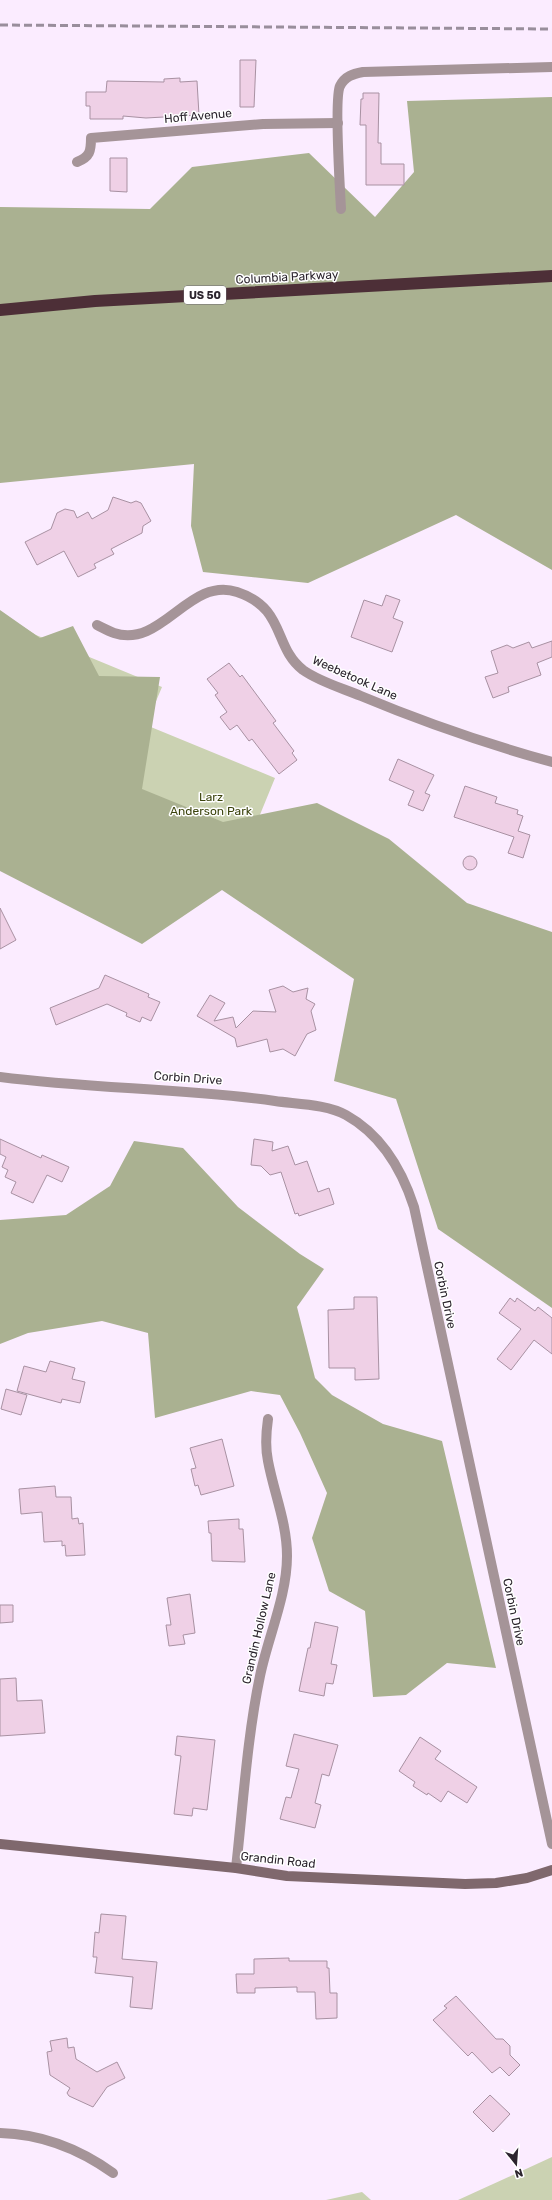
<svg xmlns="http://www.w3.org/2000/svg" width="552" height="2200" font-family="Rubik,sans-serif">
<style>
.green{fill:#cbd2b2}
.forest{fill:#aab191}
.building{fill:#efd0e6;stroke:#a891a2}
.lines{fill:none;stroke-linecap:round;stroke-linejoin:round}
.street{stroke:#a59498;stroke-width:10}
.secondary{stroke:#7f686d;stroke-width:10}
.highway{stroke:#4d2f37;stroke-width:12}
.rail{stroke:#998e9c;stroke-width:3;stroke-dasharray:8 4;stroke-linecap:butt}
.labels{text-anchor:middle;stroke-width:3;stroke-linejoin:round;paint-order:stroke}
.shield{fill:#fff;stroke:#6b666d;stroke-width:1}
.shield-label{font-size:11px;font-weight:bold;fill:#2c252e}
.street-label{font-size:12px;fill:#2c252e;stroke:#fff}
.park-label{font-size:12px;fill:#3b430c;stroke:#fff}
</style>
<rect width="100%" height="100%" fill="#fbecff"/>
<g class="green">
<polygon points="0,612 36,635 162,687 146,725 275,778 232,883 0,695"/>
<polygon points="552,2157 552,2200 458,2200"/>
<polygon points="362,2192 371,2200 326,2200"/>
</g>
<g class="forest">
<polygon points="552,97 552,570 456,515 308,583 203,572 191,526 194,464 0,483 0,207 150,209 192,167 309,153 375,217 414,172 407,101"/>
<polygon points="0,610 40,638 73,626 99,676 160,677 142,789 223,822 317,803 389,839 467,903 552,932 552,1308 438,1229 396,1099 334,1081 354,979 222,890 142,944 0,871"/>
<polygon points="134,1141 183,1148 238,1207 300,1254 324,1269 297,1307 315,1378 332,1395 383,1424 442,1441 496,1668 447,1663 406,1695 373,1697 365,1611 329,1591 312,1538 327,1493 300,1433 280,1395 251,1391 155,1418 148,1333 102,1321 28,1333 0,1344 0,1220 66,1215 110,1186"/>
</g>
<g class="building">
<polygon points="240,60 256,60 254,107 240,107"/>
<polygon points="180,78 180,82 197,81 199,115 146,118 123,116 123,119 90,119 90,106 86,106 86,92 106,92 107,81 164,82 164,79"/>
<polygon points="363,93 379,93 378,143 381,143 381,164 404,164 404,185 366,185 366,125 360,125 361,99 363,99"/>
<polygon points="110,158 127,158 127,192 110,191"/>
<polygon points="113,497 131,503 136,501 141,503 151,521 143,526 142,533 111,549 114,554 94,564 96,568 78,577 64,551 37,565 25,542 51,529 57,513 65,509 74,511 77,518 88,512 92,519 108,510"/>
<polygon points="386,595 400,600 393,618 403,622 392,652 351,637 364,600 382,606"/>
<polygon points="552,641 552,657 537,663 541,675 508,687 509,692 493,698 485,677 498,673 491,651 507,645 513,648 529,642 532,648"/>
<polygon points="229,663 240,677 242,675 276,721 273,723 294,751 292,753 297,760 279,774 252,739 249,741 237,725 230,730 220,717 227,712 215,695 218,693 207,679"/>
<polygon points="398,759 434,775 425,793 430,795 423,811 408,805 414,791 389,780"/>
<polygon points="465,786 497,797 495,803 518,810 517,814 523,816 518,831 530,835 523,858 508,853 514,837 454,817"/>
<circle cx="470" cy="863" r="7"/>
<polygon points="0,908 16,940 0,949"/>
<polygon points="105,975 149,994 148,997 160,1002 151,1021 142,1017 140,1022 126,1016 127,1013 107,1004 56,1025 50,1008 99,988"/>
<polygon points="283,986 293,992 308,988 306,999 315,1004 311,1011 316,1030 307,1034 295,1056 283,1049 270,1052 267,1039 237,1047 235,1038 197,1016 210,995 225,1003 214,1021 233,1017 236,1028 253,1011 276,1012 269,990"/>
<polygon points="0,1139 41,1158 42,1155 69,1167 62,1182 47,1175 33,1203 11,1193 16,1182 5,1177 8,1170 2,1167 6,1157 0,1154"/>
<polygon points="254,1139 273,1142 272,1151 288,1146 295,1165 307,1161 318,1192 329,1188 334,1204 299,1216 298,1213 295,1214 281,1172 270,1175 261,1166 251,1165"/>
<polygon points="354,1297 377,1297 379,1379 355,1380 355,1368 329,1368 328,1310 354,1309"/>
<polygon points="510,1298 515,1302 517,1298 535,1311 538,1307 552,1318 552,1354 534,1340 511,1370 497,1359 521,1329 499,1313"/>
<polygon points="50,1361 75,1368 72,1379 85,1382 80,1403 62,1399 61,1403 17,1391 24,1366 46,1372"/>
<polygon points="6,1389 27,1395 21,1415 1,1409"/>
<polygon points="222,1439 234,1486 201,1495 198,1485 195,1486 191,1469 196,1468 190,1448"/>
<polygon points="55,1486 56,1497 71,1497 72,1519 78,1518 79,1524 83,1523 85,1555 66,1556 65,1545 62,1546 62,1541 44,1542 42,1512 21,1514 19,1489"/>
<polygon points="239,1519 239,1529 243,1529 245,1562 212,1561 211,1533 209,1533 208,1521"/>
<polygon points="190,1594 195,1633 183,1635 185,1644 169,1646 166,1625 171,1625 167,1598"/>
<polygon points="0,1605 13,1605 13,1622 0,1623"/>
<polygon points="315,1622 338,1627 331,1664 337,1665 333,1684 326,1683 324,1696 299,1691 308,1648 310,1648"/>
<polygon points="16,1678 17,1701 42,1700 45,1733 0,1736 0,1679"/>
<polygon points="294,1734 338,1745 329,1776 322,1774 315,1803 321,1805 315,1828 280,1819 286,1797 291,1798 299,1769 286,1766"/>
<polygon points="177,1736 215,1740 207,1810 193,1808 192,1816 174,1814 181,1756 175,1755"/>
<polygon points="420,1737 441,1751 435,1759 477,1787 467,1803 448,1791 441,1802 428,1793 427,1795 413,1786 415,1782 399,1771"/>
<polygon points="101,1914 126,1916 122,1959 157,1962 152,2009 130,2007 133,1977 95,1973 97,1957 93,1957 95,1932 99,1933"/>
<polygon points="289,1958 289,1961 327,1961 327,1968 329,1968 330,1993 337,1993 337,2018 316,2019 315,1992 297,1992 297,1987 255,1988 255,1993 237,1993 236,1974 254,1974 254,1959"/>
<polygon points="456,1996 496,2039 503,2039 510,2046 510,2055 520,2065 509,2076 500,2067 492,2073 472,2052 468,2056 433,2020 447,2008 444,2006"/>
<polygon points="67,2038 68,2048 74,2047 76,2059 97,2072 117,2062 125,2078 107,2087 93,2107 69,2096 67,2093 70,2088 50,2075 47,2052 52,2051 50,2041"/>
<polygon points="490,2095 510,2114 493,2132 473,2112"/>
</g>
<g class="lines">
<g class="street">
<path d="M 77,162 C 90,157 91,151 91,138 L 263,124 L 338,123"/>
<path d="M 341,209 C 340,189 334,98 340,86 C 345,76 353,74 363,72 L 552,67"/>
<path d="M 97,625 C 103,628 108,631 114,633 C 162,649 189,576 237,592 C 286,608 273,647 303,670 C 320,682 342,688 361,696 C 423,722 487,744 552,762"/>
<path d="M 0,1077 C 91,1089 183,1088 275,1101 C 295,1104 327,1104 346,1115 C 382,1135 402,1170 414,1207 L 552,1844"/>
<path d="M 236,1868 C 243,1806 247,1738 260,1676 C 268,1637 287,1596 287,1556 C 287,1523 274,1493 268,1461 C 265,1447 266,1433 268,1419"/>
<path d="M 0,2133 C 42,2134 78,2148 113,2173"/>
</g>
<polyline class="secondary" points="0,1844 236,1868 287,1876 465,1884 496,1883 527,1878 552,1870"/>
<polyline class="highway" points="0,310 95,301 552,276"/>
<polyline class="rail" points="0,25 552,29"/>
</g>
<g class="labels">
<rect class="shield" x="184" y="286" width="42" height="18" rx="3"/>
<g class="shield-label">
<text x="205" y="299">US 50</text>
</g>
<g class="street-label">
<text transform="translate(198 116) rotate(-5)" y="4">Hoff Avenue</text>
<text transform="translate(287 277) rotate(-3)" y="4">Columbia Parkway</text>
<text transform="translate(355 678) rotate(24)" y="4">Weebetook Lane</text>
<text transform="translate(188 1078) rotate(4)" y="4">Corbin Drive</text>
<text transform="translate(445 1295) rotate(78)" y="4">Corbin Drive</text>
<text transform="translate(514 1612) rotate(78)" y="4">Corbin Drive</text>
<text transform="translate(259 1628) rotate(-77)" y="4">Grandin Hollow Lane</text>
<text transform="translate(278 1860) rotate(6)" y="4">Grandin Road</text>
</g>
<g class="park-label">
<text x="211" y="801">Larz<tspan x="211" dy="14">Anderson Park</tspan></text>
</g>
</g>
<g transform="translate(516 2164) rotate(163)" stroke="#ffffff" stroke-width="3" paint-order="stroke">
<path d="M0-3L7 15L0 10L-7 15Z" fill="#2c252e"/>
<text y="-6" font-size="11" font-weight="bold" text-anchor="middle" fill="#2c252e">N</text>
</g>
</svg>
